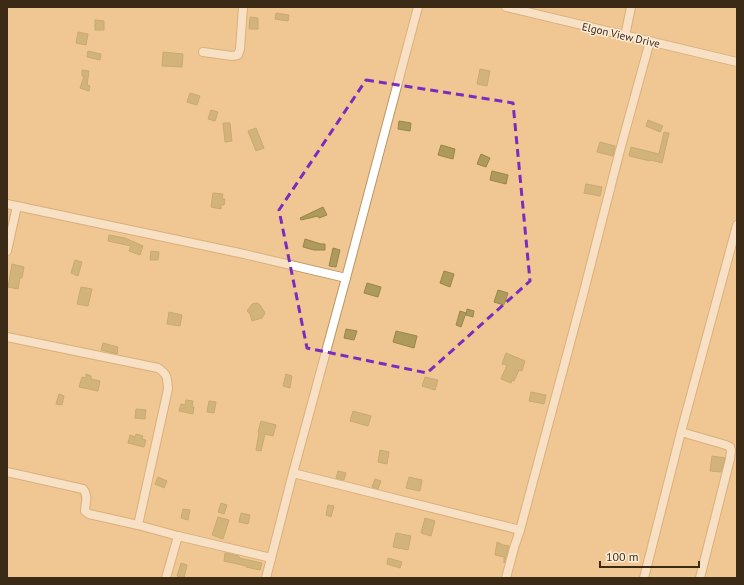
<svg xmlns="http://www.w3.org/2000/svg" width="744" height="585" font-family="'PT Sans',sans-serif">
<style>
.building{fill:#ae9b5c;stroke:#978649}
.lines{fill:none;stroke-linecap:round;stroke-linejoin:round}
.minor-casing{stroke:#bc9562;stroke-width:10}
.minor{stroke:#fff;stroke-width:8}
.marked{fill:none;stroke:#7b2cbf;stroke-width:3;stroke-dasharray:8 5;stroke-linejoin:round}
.labels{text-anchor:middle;stroke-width:3;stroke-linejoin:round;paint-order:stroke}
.street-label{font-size:11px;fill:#3b2b16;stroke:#fdedd8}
</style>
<rect width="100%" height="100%" fill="#f0c792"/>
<g class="building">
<polygon points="276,13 289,15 288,21 275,19"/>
<polygon points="250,17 258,18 258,29 249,29"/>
<polygon points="95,20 104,21 104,30 95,30"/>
<polygon points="78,32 88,34 86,45 76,43"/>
<polygon points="88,51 101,54 100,60 87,57"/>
<polygon points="163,52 183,54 182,67 162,66"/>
<polygon points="480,69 490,71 487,86 477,84"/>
<polygon points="82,70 89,71 87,85 90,86 89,91 80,88 84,76 82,76"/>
<polygon points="190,93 200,96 197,105 187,102"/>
<polygon points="211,110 218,112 215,121 208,119"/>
<polygon points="648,120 663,126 660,132 646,126"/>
<polygon points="399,121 411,123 410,131 398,129"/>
<polygon points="223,123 230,123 232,141 225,142"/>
<polygon points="256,128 264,148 256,151 248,131"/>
<polygon points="664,132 669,133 662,163 651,160 650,161 629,156 631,147 659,154"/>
<polygon points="600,142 615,146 613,156 597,152"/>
<polygon points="441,145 455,149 453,159 438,155"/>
<polygon points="481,154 490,158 486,167 477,164"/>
<polygon points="492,171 508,175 506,184 490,180"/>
<polygon points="586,184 602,187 600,196 584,193"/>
<polygon points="213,193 223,194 222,199 225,199 224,205 221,205 221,209 211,207"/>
<polygon points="323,207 327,215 319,218 318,216 301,220 300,218"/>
<polygon points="109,235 125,238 143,246 140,255 129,251 131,246 108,241"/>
<polygon points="305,239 321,244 325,244 325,250 314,250 303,247"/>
<polygon points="333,248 340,250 336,267 329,266"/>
<polygon points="151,251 159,252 158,260 150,260"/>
<polygon points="75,260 82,262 78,276 71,273"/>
<polygon points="12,264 24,267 22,278 20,278 18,289 8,287"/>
<polygon points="444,271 454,274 450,287 440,283"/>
<polygon points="367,283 381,287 378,297 364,293"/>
<polygon points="81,287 92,289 88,306 77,304"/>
<polygon points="498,290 508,293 504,305 494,302"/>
<polygon points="257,303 260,305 265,313 262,318 252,321 250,314 247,311 252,304"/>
<polygon points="467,309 474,311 473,317 466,315"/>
<polygon points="460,311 466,313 461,327 456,325"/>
<polygon points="169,312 182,315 180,326 167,324"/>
<polygon points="346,329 357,331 354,340 344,338"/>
<polygon points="396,331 417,336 414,348 393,342"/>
<polygon points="103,343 118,347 117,354 101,350"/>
<polygon points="506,353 525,361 522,371 519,370 514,381 512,380 511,383 501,379 507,365 502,364"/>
<polygon points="86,374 91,376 91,379 100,381 98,391 79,387 82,377 86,378"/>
<polygon points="286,374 292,376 290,388 283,386"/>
<polygon points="425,377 438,380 435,390 422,386"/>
<polygon points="531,392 546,395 544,404 529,401"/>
<polygon points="59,394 64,396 62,405 56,404"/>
<polygon points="186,400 193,401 192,407 194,407 193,414 179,411 181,404 185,405"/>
<polygon points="209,401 216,402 214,413 207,412"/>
<polygon points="136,409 146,410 145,419 135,418"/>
<polygon points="353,411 371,416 368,426 350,421"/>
<polygon points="261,421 276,425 273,436 265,434 261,451 256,450 259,432 258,432"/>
<polygon points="136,434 143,436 142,439 146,440 144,447 128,443 130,435 135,437"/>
<polygon points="380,450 389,452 387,464 378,462"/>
<polygon points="712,456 725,458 721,472 710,471"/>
<polygon points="338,471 346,473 344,480 336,478"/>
<polygon points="158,477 167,481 164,488 155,484"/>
<polygon points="409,477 422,480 420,491 406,488"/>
<polygon points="375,479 381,481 378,489 372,487"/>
<polygon points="221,503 227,505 224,514 218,512"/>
<polygon points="328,505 334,506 331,517 326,515"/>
<polygon points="183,509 190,510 188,520 181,518"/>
<polygon points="241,513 250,515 248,524 239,522"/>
<polygon points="218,517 229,520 223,539 212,535"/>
<polygon points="425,518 435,521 431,536 421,533"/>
<polygon points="396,533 411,536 408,550 393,547"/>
<polygon points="497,542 503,545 509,546 504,563 504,557 495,555"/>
<polygon points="225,553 239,556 239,558 262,563 260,570 246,567 246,566 224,561"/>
<polygon points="388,558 402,562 400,568 387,564"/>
<polygon points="181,563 187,565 184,578 177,576"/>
</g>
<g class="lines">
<defs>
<g id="minor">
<polyline points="506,7 737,62"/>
<polyline points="625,36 631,7"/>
<polyline points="203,52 232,56 238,55 240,49 243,7"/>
<polyline points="7,204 244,254 346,278"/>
<polyline points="7,251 17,206"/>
<path d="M 7,337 L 158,368 C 168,375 167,377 168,389 L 138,525"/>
<polyline points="681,432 726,445 730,447 731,450 730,459 700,578"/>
<path d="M 7,472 L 83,489 C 89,496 85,504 85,511 L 89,514 L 138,525 L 178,536 L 271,558"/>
<polyline points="293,473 520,530"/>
<polyline points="166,578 178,536"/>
<polyline points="266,578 293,473 346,278 418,7"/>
<polyline points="506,578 514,548 520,530 583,295 619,154 650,41"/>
<polyline points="644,578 681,432 737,225"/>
</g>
</defs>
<use href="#minor" class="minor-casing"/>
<use href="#minor" class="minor"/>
</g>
<path d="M0 0H744V585H0ZM 366,80 L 513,103 L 530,281 L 427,373 L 307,348 L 279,210 Z" fill="#f0c792" fill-opacity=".55" fill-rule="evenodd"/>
<path class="marked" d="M 366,80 L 513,103 L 530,281 L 427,373 L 307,348 L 279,210 Z"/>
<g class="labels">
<g class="street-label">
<text transform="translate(621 35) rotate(13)" y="4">Elgon View Drive</text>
</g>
</g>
<rect width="744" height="585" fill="none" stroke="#3b2b16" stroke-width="16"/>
<path d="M600 561v6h99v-6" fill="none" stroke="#3b2b16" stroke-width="2"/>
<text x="606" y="561" font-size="12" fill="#3b2b16" stroke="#fdedd8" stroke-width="3" paint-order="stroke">100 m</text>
</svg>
